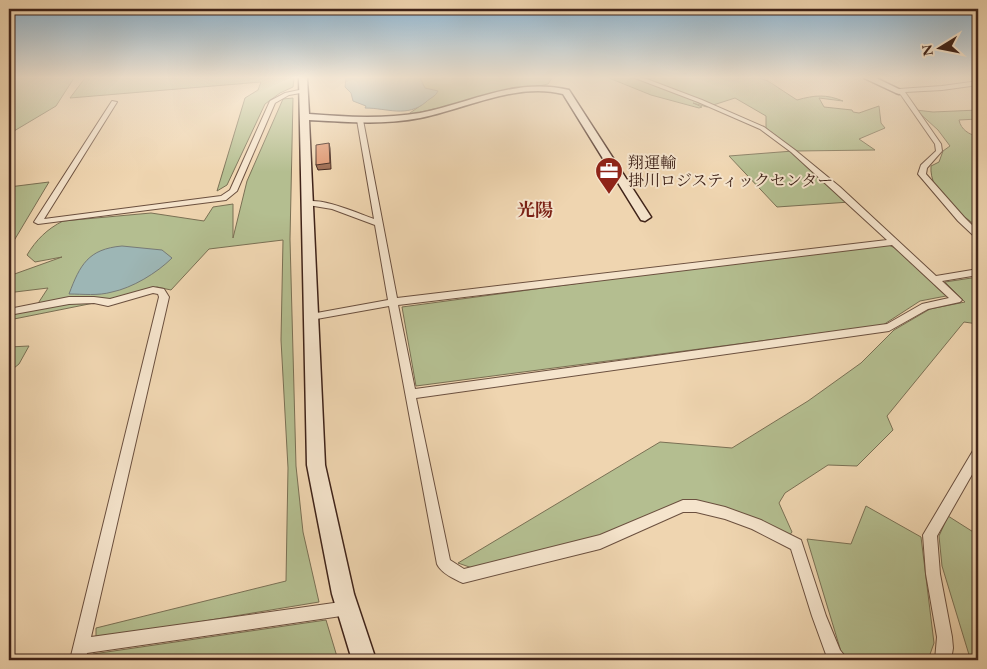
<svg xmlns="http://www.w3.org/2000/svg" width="987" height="669" font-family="'EB Garamond','Noto Serif JP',serif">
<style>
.green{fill:#b4be90;stroke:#7a7054}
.water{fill:#9db6b5;stroke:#777b77}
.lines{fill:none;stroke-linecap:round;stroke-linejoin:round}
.street-casing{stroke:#6b503f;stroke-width:2}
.secondary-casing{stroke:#3f2319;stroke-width:3}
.street{fill:#f5e4cc;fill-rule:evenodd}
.secondary{fill:#f5e4cc;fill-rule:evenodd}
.shaded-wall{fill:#9d6b51;stroke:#3f2319}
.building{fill:#e09974;stroke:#3f2319}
.labels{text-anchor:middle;stroke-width:4;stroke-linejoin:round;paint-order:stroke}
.far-poi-label{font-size:16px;fill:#3f2319;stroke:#f5e4cc;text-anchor:start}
.far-quarter-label{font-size:18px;font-weight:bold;fill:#7a1f14;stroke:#f5e4cc}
</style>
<rect width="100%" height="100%" fill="#efd5b0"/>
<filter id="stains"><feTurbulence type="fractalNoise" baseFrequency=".004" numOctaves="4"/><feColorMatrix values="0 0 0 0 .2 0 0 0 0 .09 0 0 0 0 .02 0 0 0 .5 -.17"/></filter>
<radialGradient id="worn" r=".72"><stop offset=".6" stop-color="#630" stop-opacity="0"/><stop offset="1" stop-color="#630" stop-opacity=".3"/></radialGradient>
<g class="green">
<polygon points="9,78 74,78 56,106 9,134"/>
<polygon points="85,78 294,78 293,87 280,93 265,104 227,185 217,191 245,98 258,90 261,82 70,98"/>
<polygon points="345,78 552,78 548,84 407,115 423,104 354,86"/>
<path d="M 609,78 L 759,78 L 768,81 L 797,100 C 815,95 826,94 843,101 L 819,98 L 824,107 L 852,110 L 853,112 L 859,113 L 879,106 L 881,123 L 885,128 L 859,139 L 875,150 L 796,151 L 766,128 L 766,116 L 735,98 L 707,107 L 693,103 L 702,107 L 699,108 L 651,95 Z"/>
<path d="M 293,98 L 290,239 L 296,466 L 303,532 L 319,602 L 96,639 L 96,628 L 286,581 L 288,468 L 281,340 L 283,240 L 209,249 L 171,290 L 157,287 L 109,300 L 9,320 L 9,313 L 37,305 L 48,288 L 15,292 L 9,290 L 9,276 L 62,257 L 35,262 L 27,255 C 36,240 47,229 63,221 L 151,213 L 204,221 L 213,207 L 233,204 L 233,238 L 247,181 L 283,99 Z"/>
<path d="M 916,110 L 933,112 L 978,110 L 978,119 L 959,120 C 961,130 969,134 978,137 L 978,227 C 958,212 929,193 931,166 L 939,162 L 943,151 L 950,146 L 938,130 Z"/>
<polygon points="793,151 850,202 777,207 729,156"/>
<polygon points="49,182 9,249 9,187"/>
<polygon points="889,245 895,248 946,296 920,301 883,325 416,386 402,307 803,253"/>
<polygon points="978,277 978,324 964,322 887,416 893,430 857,466 828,465 785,493 779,503 792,532 788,537 697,502 600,538 475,569 458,563 660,442 732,448 808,401 861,363 894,330 930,309 965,302 945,282"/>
<polygon points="29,346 19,364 9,372 9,347"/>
<polygon points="866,506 921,537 934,643 928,660 848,660 842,655 807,539 851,544"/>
<polygon points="948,516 978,535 978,660 969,660 970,658 942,566 939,536"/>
<polygon points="326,620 338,660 86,660 93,654"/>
</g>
<g class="water">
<path d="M 346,78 L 420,78 L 425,88 L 438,91 C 435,97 430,98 426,102 C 407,118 387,108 365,108 L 366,106 L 353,101 L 351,93 L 345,87 Z"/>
<path d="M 122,246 L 162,250 L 172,258 C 157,273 132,288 112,292 C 98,296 83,294 69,294 C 80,265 88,249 122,246 Z"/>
</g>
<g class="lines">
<defs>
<g id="street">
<polygon points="9,78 12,78 12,79 9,81"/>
<path d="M 635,78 L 644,78 L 702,100 L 764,127 L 795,150 L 840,187 L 936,276 L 978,269 L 978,275 L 942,281 L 960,298 L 962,300 L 960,302 L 928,309 L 889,331 L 416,398 L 450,560 L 464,569 L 600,535 L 683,500 L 696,500 L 725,507 L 761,520 L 801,540 L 826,616 L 840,650 L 844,655 L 847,660 L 828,660 L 812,616 L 791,549 L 752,529 L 725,519 L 696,512 L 683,512 L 600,549 L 463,583 C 454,579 441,573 437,564 L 389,306 L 311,320 L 306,317 L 311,314 L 388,300 L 375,225 L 332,209 L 308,205 L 304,203 C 316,195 360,214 374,219 L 357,120 L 360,118 L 363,120 L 397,298 L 887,240 L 791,152 L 760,129 L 698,102 ZM 892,245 L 949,298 L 922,304 L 887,324 L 415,389 L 398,305 Z"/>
<polygon points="978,81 978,85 942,90 905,92 941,144 942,151 927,168 926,174 964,217 978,231 978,238 975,237 958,221 918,174 921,165 936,151 935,144 901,95 896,91 899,89 942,86"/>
<polygon points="304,89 307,91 306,92 289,95 275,103 237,191 226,200 38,224 34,222 112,101 117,102 44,219 221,196 230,190 270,101 285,93"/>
<polygon points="153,287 164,289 169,297 91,637 348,601 353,603 355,608 353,613 348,615 87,653 86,660 70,660 159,297 158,294 153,293 108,306 94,303 69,304 9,315 9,309 69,297 94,297 110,299"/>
<polygon points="978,448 978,464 937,536 940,574 952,637 953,648 951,660 935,660 937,637 926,574 923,535 974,449"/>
</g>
<g id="secondary">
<path d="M 299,78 L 307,78 L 309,114 C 346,117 383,119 420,113 C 471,103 516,77 569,90 L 651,217 L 645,221 L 641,220 L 563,94 C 516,82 466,109 420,118 C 384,125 346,122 309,120 L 325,465 L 354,594 L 376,660 L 352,660 L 332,594 L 307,465 Z"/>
<polygon points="864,78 876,78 903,91 899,94 896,93"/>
</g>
</defs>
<use href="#street" class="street-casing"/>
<use href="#secondary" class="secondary-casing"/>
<use href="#street" class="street"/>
<use href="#secondary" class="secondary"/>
</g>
<polygon class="shaded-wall" points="329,143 330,148 331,169 318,170 316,165"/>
<polygon class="building" points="329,143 330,163 316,165 316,145"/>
<linearGradient id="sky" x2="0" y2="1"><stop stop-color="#8ab5d4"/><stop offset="0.45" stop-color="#f8ecdb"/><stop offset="1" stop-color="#f8ecdb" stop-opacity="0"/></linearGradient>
<rect width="987" height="172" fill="url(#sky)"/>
<defs>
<symbol id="office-pin" viewBox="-11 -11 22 30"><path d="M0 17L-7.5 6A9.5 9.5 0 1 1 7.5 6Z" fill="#8f2418" stroke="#f5e4cc"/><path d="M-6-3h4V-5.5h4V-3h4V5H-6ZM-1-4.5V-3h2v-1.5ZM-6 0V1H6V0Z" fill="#fff"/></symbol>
</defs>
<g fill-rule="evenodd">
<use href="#office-pin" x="593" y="155" width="32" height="43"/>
</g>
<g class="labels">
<g class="far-poi-label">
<text x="628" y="168">翔運輸<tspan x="628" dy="18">掛川ロジスティックセンター</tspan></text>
</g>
<g class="far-quarter-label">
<text x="535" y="216">光陽</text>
</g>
</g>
<rect width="987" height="669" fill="none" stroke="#efd5b0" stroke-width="30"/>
<rect x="10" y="10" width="967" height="649" fill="none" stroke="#3f2319" stroke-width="2.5"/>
<rect x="15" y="15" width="957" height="639" fill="none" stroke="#3f2319"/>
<g transform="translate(940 48) rotate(260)" stroke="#f5e4cc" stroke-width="4" paint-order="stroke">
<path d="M0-4L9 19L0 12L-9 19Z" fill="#3f2319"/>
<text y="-8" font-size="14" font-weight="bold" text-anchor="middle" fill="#3f2319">N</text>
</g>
<rect width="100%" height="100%" filter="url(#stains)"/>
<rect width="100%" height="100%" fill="url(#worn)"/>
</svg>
